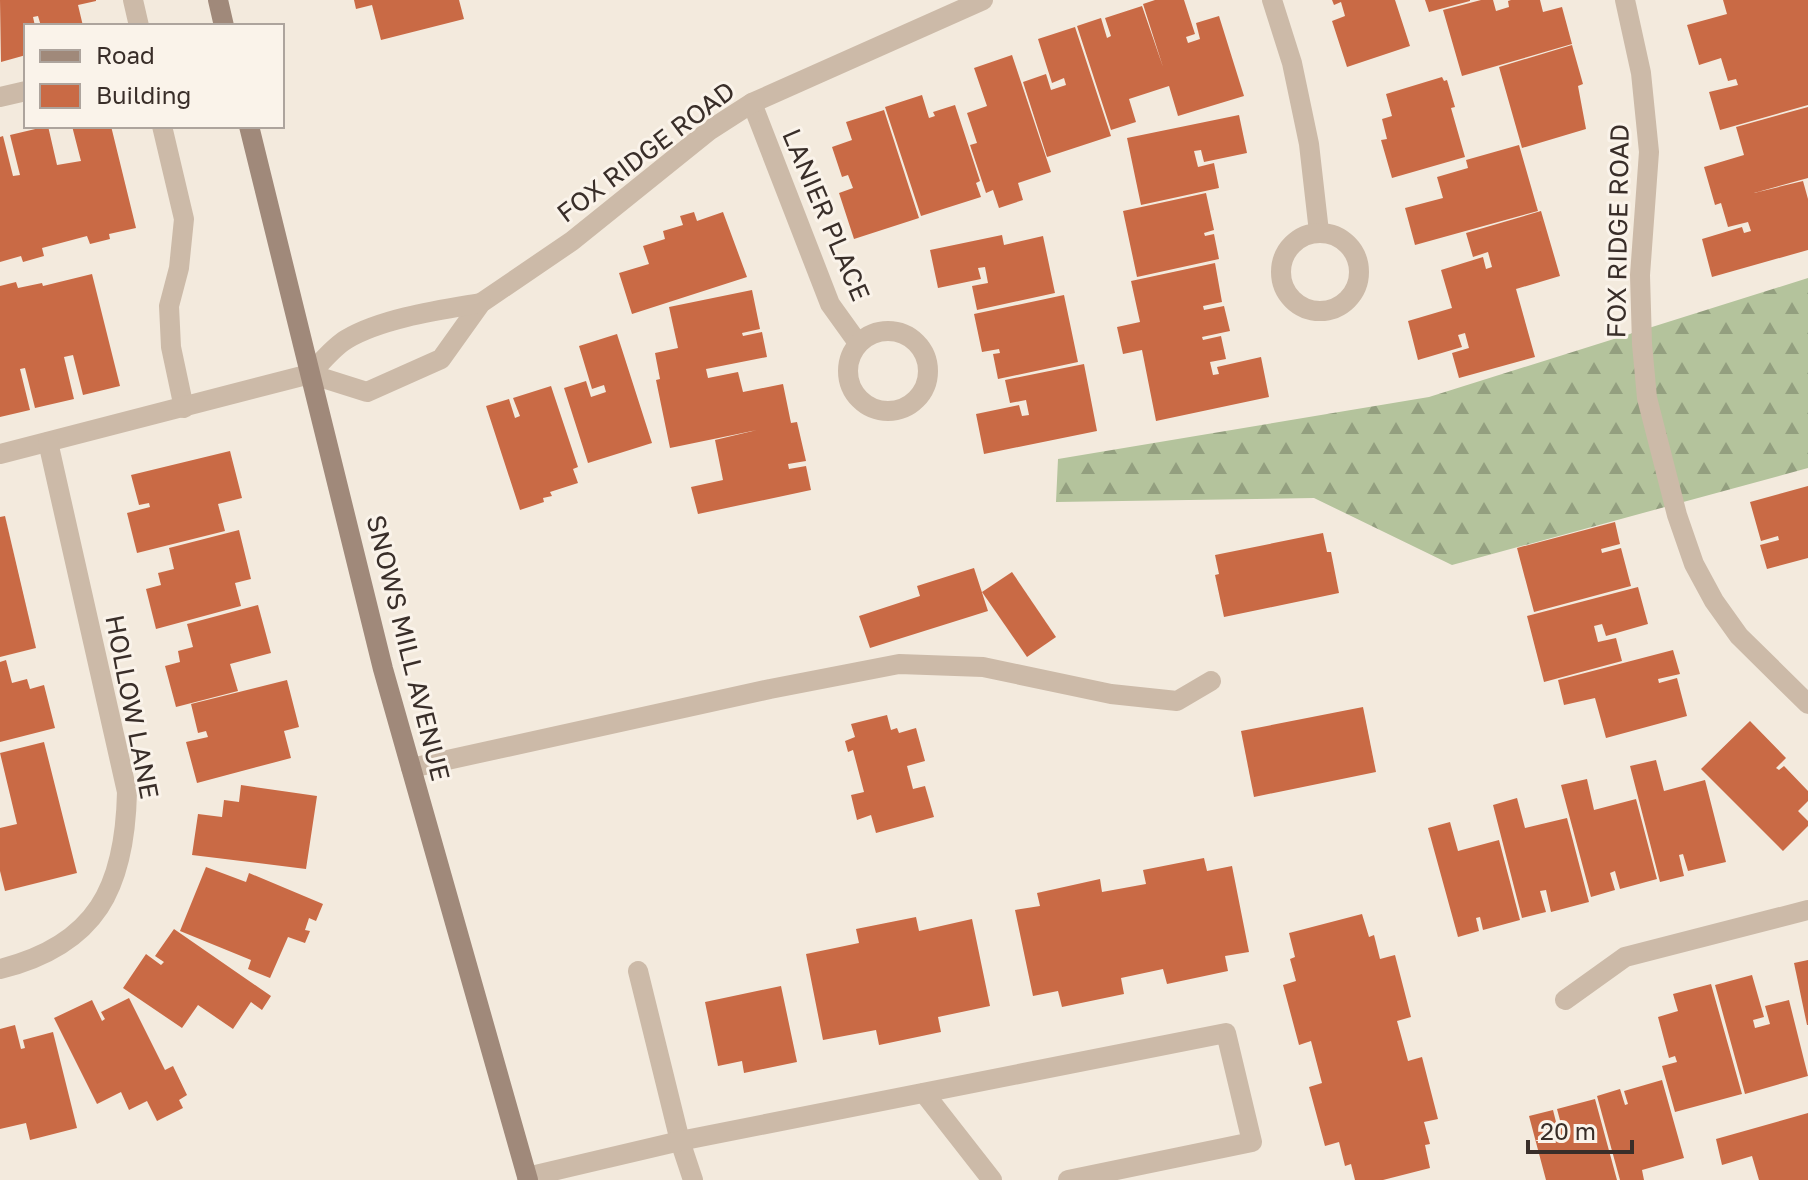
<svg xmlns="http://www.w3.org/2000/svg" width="1808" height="1180" font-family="'Golos Text',sans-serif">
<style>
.forest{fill:url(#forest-firs)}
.building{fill:#c96a45}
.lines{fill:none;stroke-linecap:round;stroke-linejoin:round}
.lane{stroke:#ccbaa8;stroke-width:20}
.street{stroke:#ccbaa8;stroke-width:20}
.secondary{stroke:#a0897a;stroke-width:20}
.labels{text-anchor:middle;stroke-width:6;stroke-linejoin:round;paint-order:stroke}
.street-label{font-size:26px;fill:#392e29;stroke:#faf3ea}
</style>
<defs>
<pattern id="forest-firs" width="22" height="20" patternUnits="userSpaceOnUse" patternTransform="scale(2)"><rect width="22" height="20" fill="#b4c39c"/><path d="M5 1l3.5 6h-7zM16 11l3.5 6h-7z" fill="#939f7f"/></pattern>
</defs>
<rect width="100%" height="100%" fill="#f3eadd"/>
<polygon class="forest" points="1808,278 1808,468 1452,565 1314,498 1056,502 1058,459 1429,397"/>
<g class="building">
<polygon points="0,0 96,0 96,1 78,5 83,26 41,26 38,16 33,17 35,26 26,26 26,55 1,62"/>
<polygon points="354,0 459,0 464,19 381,40 372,5 356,9"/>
<polygon points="1155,0 1184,0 1195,34 1186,37 1188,43 1200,39 1196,23 1219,16 1244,96 1178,116 1169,86 1129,99 1136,122 1111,130 1077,26 1101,18 1107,38 1111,36 1105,18 1142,6 1163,67 1143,4"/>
<polygon points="1332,0 1395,0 1410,46 1347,67 1332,21 1345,16 1341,2 1334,5"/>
<polygon points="1425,0 1470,0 1470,1 1429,12"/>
<polygon points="1481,0 1493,0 1496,11 1509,7 1508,1 1511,0 1540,0 1543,12 1562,7 1572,44 1462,76 1443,10"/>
<polygon points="1723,0 1808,0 1808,105 1720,130 1709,92 1738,85 1736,79 1728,81 1721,58 1699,65 1687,25 1727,14"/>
<polygon points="1075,27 1111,136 1047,157 1023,82 1046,74 1051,90 1066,85 1064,78 1052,83 1038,39"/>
<polygon points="1572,45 1583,84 1578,86 1586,129 1522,148 1499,67"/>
<polygon points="1012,55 1051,172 1018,183 1023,200 999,208 993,190 986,193 970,145 977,143 967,113 987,106 974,68"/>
<polygon points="1442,77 1444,81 1447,80 1455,107 1451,108 1465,157 1392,178 1381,140 1387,139 1382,119 1392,116 1386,94"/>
<polygon points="922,95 929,118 935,116 933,112 955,105 980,181 976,183 981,197 921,216 885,107"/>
<polygon points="1808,107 1808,178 1754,193 1803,181 1808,199 1808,250 1712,277 1702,239 1742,227 1744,233 1751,231 1748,222 1728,227 1721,203 1715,205 1704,167 1744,155 1736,127"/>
<polygon points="884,110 919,218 854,239 839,193 853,188 848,175 842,177 832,147 852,140 846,122"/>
<polygon points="1239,115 1247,153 1204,162 1201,150 1194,151 1198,167 1214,163 1219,188 1141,205 1127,138"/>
<polygon points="48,126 57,165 81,161 72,126 111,126 136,228 109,234 110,239 90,244 87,236 42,248 44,256 23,262 21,256 0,262 0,137 3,136 13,176 20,175 10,135"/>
<polygon points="1519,145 1538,211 1415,245 1405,208 1443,198 1437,177 1468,168 1466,160"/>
<polygon points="1206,193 1214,230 1204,233 1205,236 1214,234 1219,259 1137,277 1123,211"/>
<polygon points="1541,211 1560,276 1516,289 1535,357 1459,378 1452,353 1469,348 1465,333 1458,335 1462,347 1418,360 1408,321 1452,308 1441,270 1483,257 1486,269 1492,267 1488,252 1473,257 1466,233"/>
<polygon points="694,212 697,221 723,212 747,277 632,314 619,273 649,264 643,246 665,239 663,231 683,225 680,216"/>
<polygon points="1002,235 1004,245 1043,236 1055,293 977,310 972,286 988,283 985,267 978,268 981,279 938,288 930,250"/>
<polygon points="1215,263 1222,302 1203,306 1204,310 1224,306 1230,331 1202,337 1203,340 1221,336 1226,359 1210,362 1213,375 1219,374 1217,367 1261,357 1269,397 1156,421 1142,350 1123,354 1117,327 1140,322 1131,281"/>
<polygon points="92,274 120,386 83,395 73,355 64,357 74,399 35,408 25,368 20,369 30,410 0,417 0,286 16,282 18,288 42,283 43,286"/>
<polygon points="752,290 760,329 742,333 743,336 762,332 767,357 706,369 708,378 738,372 743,392 783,384 791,423 797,422 806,461 788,464 789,469 806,466 811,490 698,514 691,487 723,480 715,440 757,430 670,448 656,380 660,379 655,353 678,348 669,307"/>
<polygon points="1064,295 1078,362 998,379 993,354 1000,353 999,349 982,352 974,314"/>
<polygon points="617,334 652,443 588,463 564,388 586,381 591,397 606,392 604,385 592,389 579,346"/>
<polygon points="1084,364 1097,431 984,454 976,414 1019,405 1022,416 1029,415 1026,400 1010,403 1005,380"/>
<polygon points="551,386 578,467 573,469 578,483 550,492 552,496 543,498 544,502 520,510 486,406 509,399 515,418 520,416 513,398"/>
<polygon points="230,451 242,498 218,504 225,531 137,553 127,513 150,507 149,503 139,505 131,475"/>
<polygon points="1808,486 1808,558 1767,569 1760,545 1779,540 1778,536 1761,541 1750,502"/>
<polygon points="5,516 36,648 0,657 0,517"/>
<polygon points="1615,522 1620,544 1601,549 1602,553 1621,548 1631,586 1534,612 1517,548"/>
<polygon points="239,530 251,579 235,583 241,606 156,629 146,589 161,585 158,573 174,569 169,548"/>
<polygon points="1323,533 1327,552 1331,552 1339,593 1224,617 1215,575 1219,574 1215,555"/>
<polygon points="974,568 988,611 870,648 859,616 920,596 917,586"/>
<polygon points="1012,572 1056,637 1027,657 982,592"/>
<polygon points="1638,587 1648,624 1606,636 1602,624 1594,626 1598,642 1616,638 1622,661 1544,682 1527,616"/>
<polygon points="258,605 271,653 230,664 238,691 176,707 165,666 180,662 178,651 193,647 187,624"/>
<polygon points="1673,650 1680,674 1658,679 1659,683 1677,678 1687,716 1606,738 1595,698 1564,705 1558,680"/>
<polygon points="6,660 12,683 27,679 30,689 44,685 55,728 0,742 0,662"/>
<polygon points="287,680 299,727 284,731 291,758 197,783 186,742 208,737 206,731 198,733 191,704"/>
<polygon points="1363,707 1376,772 1254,797 1241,731"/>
<polygon points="887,715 891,730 897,728 899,733 916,728 925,761 907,766 913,789 925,786 934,817 876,833 871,815 857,820 851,795 864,792 853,750 848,752 845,741 855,737 851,724"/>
<polygon points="1750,721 1786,758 1776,768 1779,770 1784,766 1808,791 1808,801 1798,811 1808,821 1808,826 1783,851 1701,769"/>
<polygon points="44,742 77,873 5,891 0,871 0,828 17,824 0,753"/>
<polygon points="1656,760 1664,791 1705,780 1726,862 1688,871 1683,854 1679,855 1684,876 1660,882 1630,766"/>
<polygon points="1587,779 1594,810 1636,799 1657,879 1620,889 1615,871 1610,873 1615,890 1591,897 1561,785"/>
<polygon points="241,785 317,796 306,869 192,855 198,814 222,817 224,800 239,802"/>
<polygon points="1517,798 1525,828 1567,818 1589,902 1551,912 1546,890 1540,891 1546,912 1522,918 1493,805"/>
<polygon points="1450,822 1458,851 1499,840 1520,920 1483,930 1480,917 1476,918 1479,931 1458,937 1428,828"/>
<polygon points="1204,858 1207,871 1232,866 1249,952 1225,956 1228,971 1167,984 1163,969 1121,978 1124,994 1062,1007 1058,991 1033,996 1015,910 1040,906 1037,893 1100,879 1102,892 1146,884 1143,870"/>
<polygon points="206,867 246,882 249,873 323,904 316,921 309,918 305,930 310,931 305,943 288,937 270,978 248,969 251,960 180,931"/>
<polygon points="1362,914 1369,937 1374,935 1380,959 1395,955 1411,1017 1397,1021 1408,1061 1422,1057 1438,1119 1424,1122 1430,1144 1425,1145 1430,1168 1383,1180 1355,1180 1351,1164 1345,1166 1339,1142 1325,1146 1309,1087 1322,1083 1311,1041 1299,1045 1283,985 1296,981 1290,959 1295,957 1289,933"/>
<polygon points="916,917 919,931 972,919 990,1006 938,1017 941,1032 879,1045 876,1030 823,1040 806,954 859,943 856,929"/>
<polygon points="174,929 271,996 262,1010 251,1002 233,1029 198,1005 182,1028 123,988 146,954 161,965 164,962 155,956"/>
<polygon points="1808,960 1808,1025 1807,1025 1794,963"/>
<polygon points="1752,975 1764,1017 1753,1020 1755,1028 1770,1024 1765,1006 1789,1000 1808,1076 1745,1094 1715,985"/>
<polygon points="1711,984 1742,1094 1675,1112 1662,1066 1677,1062 1675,1056 1669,1058 1658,1017 1678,1011 1673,994"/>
<polygon points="781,986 797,1062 744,1073 742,1061 718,1066 705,1002"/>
<polygon points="129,998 165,1070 173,1066 187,1095 179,1100 183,1108 157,1121 147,1101 129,1110 121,1092 97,1104 54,1018 92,1000 102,1021 105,1019 101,1012"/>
<polygon points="15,1025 21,1049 25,1048 23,1040 53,1032 77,1128 30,1140 26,1123 0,1129 0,1029"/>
<polygon points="1662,1080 1684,1158 1642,1170 1644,1180 1620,1180 1597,1096 1620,1089 1625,1105 1628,1104 1624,1091"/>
<polygon points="1595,1099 1617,1180 1546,1180 1529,1116 1553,1110 1557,1126 1561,1124 1557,1109"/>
<polygon points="1808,1113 1808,1180 1759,1180 1752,1156 1722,1165 1716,1139"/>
</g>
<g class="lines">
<g class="lane">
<polyline points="411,768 770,689 899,664 983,667 1111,694 1177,701 1211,681"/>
<polyline points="638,971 680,1141 693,1180"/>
<polyline points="924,1093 992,1180"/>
<polyline points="527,1177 680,1141 1226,1033 1252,1142 1068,1180"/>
</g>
<g class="street">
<polyline points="133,0 139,26"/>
<polyline points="1272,0 1292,63 1309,144 1319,232"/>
<polyline points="1625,0 1641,73 1649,152 1640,275 1642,344 1647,398 1677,515 1694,564 1714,601 1739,636 1808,704"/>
<polyline points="0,97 26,91"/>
<polyline points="752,103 830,304 858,343"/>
<polyline points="162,126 184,219 179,268 169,306 171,347 184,408"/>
<circle cx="1320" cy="272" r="39"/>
<circle cx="888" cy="371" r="40"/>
<polyline points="310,374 367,392 441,359 481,303 572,241 710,130 752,103 983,0"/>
<path d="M 0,454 L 310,374 C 321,363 333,347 347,339 C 383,318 440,310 481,303"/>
<path d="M 0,969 C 97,945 125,887 127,792 L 48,442"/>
<polyline points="1565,1000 1625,957 1808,910"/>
</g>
<g class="secondary">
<polyline points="218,0 224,26"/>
<polyline points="249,126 383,669 528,1180"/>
</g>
</g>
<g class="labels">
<g class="street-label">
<text transform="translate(646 152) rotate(-37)" y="9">FOX RIDGE ROAD</text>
<text transform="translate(826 215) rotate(67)" y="9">LANIER PLACE</text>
<text transform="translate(1618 231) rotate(-89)" y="9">FOX RIDGE ROAD</text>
<text transform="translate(408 648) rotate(76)" y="9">SNOWS MILL AVENUE</text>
<text transform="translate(132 707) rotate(79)" y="9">HOLLOW LANE</text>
</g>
</g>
<rect x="24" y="24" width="260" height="104" fill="#faf3ea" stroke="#ada49d" stroke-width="2"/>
<rect x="40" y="50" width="40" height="12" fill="#a0897a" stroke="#ada49d" stroke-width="2"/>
<text x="96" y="64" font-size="24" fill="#392e29">Road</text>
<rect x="40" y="84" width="40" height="24" fill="#c96a45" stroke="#ada49d" stroke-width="2"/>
<text x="96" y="104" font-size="24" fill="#392e29">Building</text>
<path d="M1528 1140v12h104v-12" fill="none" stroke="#392e29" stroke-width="4"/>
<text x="1540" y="1140" font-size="24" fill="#392e29" stroke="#faf3ea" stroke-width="6" paint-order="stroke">20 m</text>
</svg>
